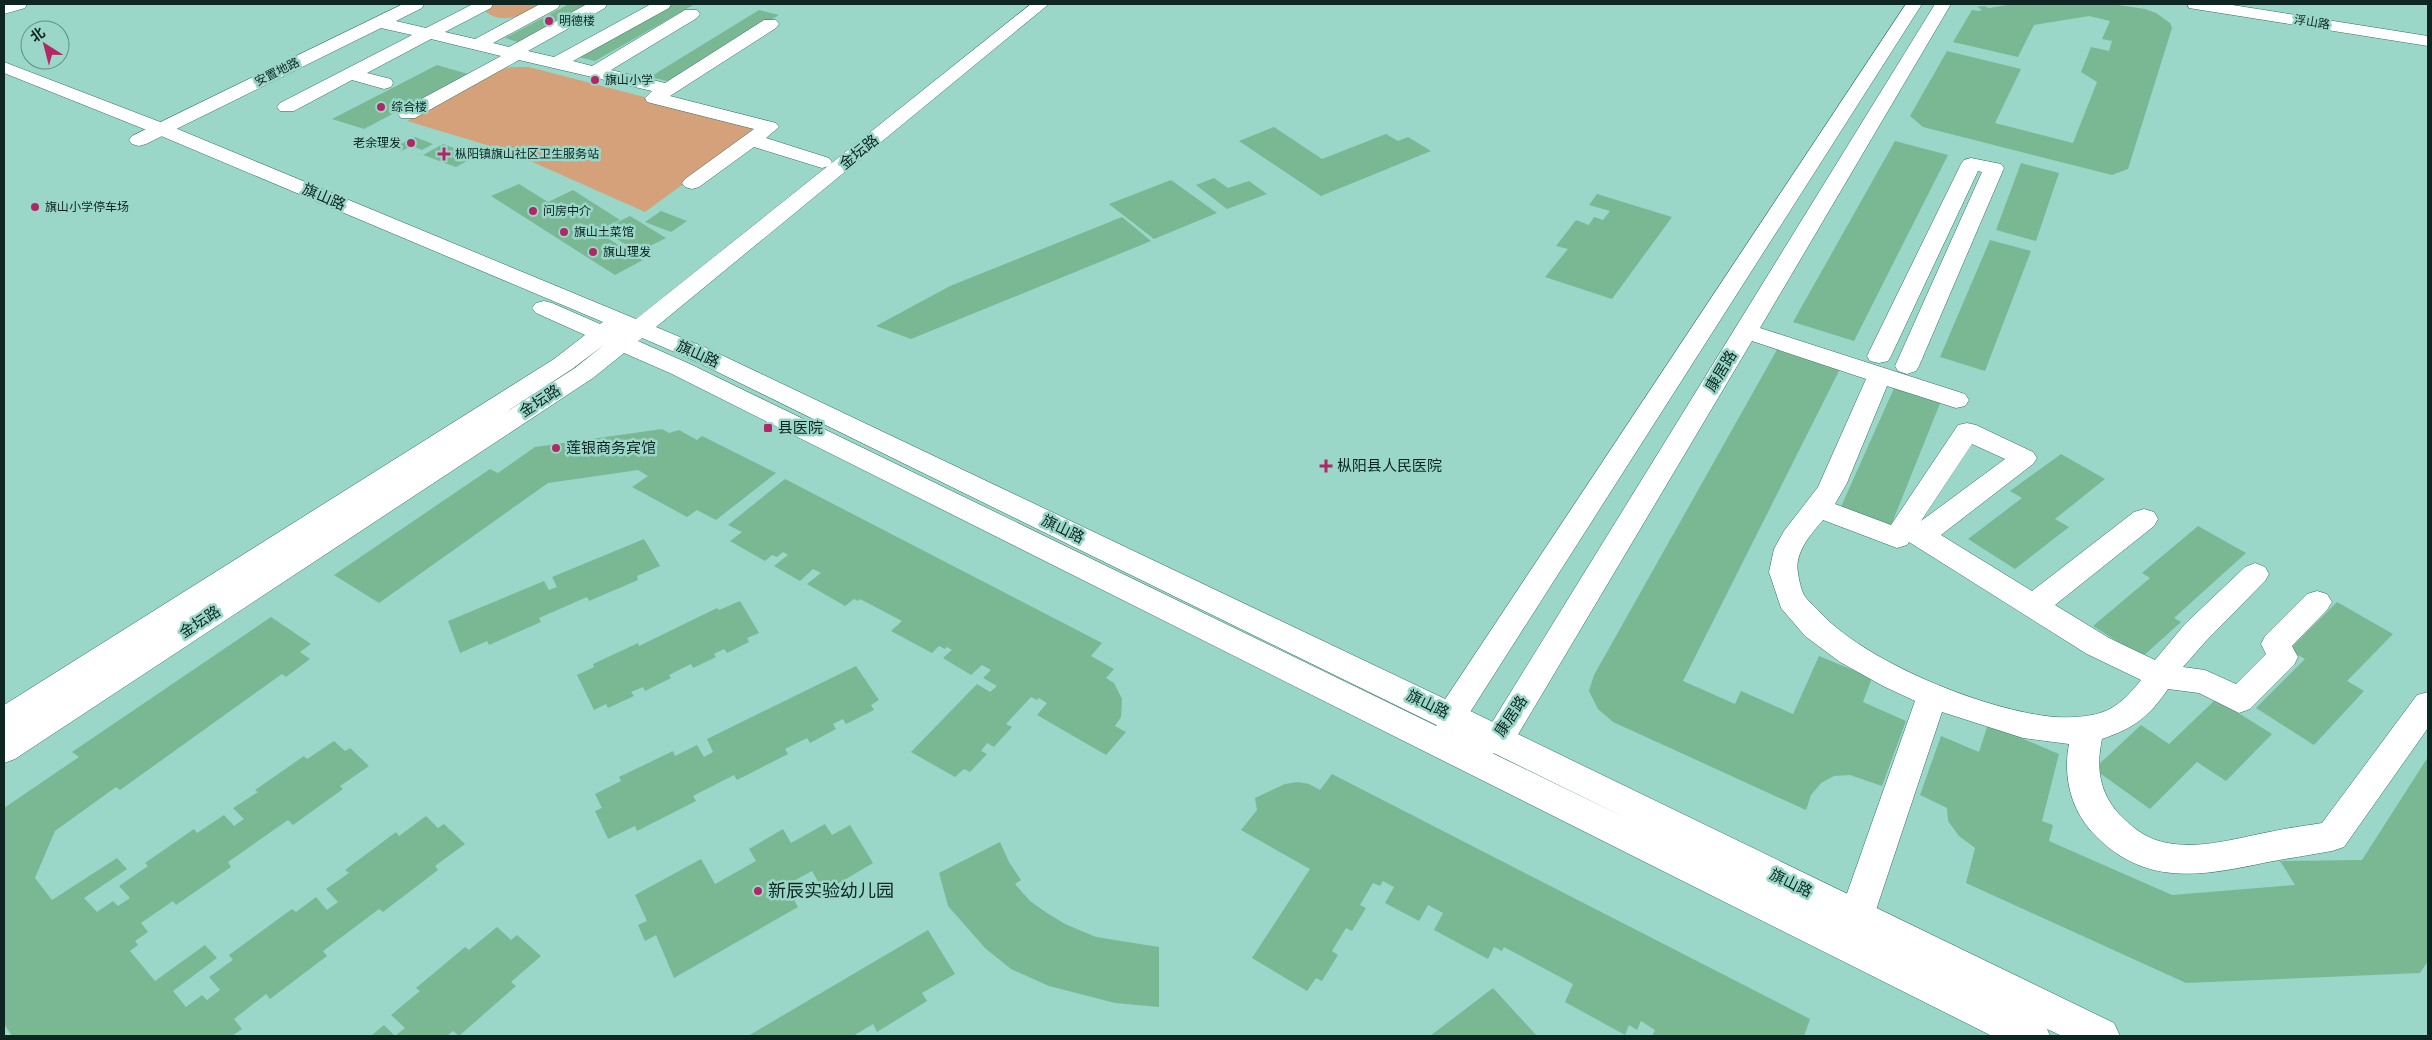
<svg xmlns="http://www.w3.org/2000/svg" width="2432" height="1040" font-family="Roboto,'Noto Sans SC',sans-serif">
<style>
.green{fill:#d5a17a}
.building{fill:#79b893}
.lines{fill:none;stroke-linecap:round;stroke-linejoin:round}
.minor-casing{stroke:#326e62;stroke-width:1}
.major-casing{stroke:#326e62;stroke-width:1}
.minor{fill:#fff;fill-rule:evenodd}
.major{fill:#fff;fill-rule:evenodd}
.poi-dot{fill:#b12767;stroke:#9ad7c8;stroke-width:2}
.labels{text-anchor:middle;stroke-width:5;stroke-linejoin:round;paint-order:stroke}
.far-poi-label{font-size:12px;fill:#0d2621;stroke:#9ad7c8;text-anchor:start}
.far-street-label{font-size:12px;fill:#0d2621;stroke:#9ad7c8}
.street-label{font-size:15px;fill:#0d2621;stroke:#9ad7c8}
.poi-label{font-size:15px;fill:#0d2621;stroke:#9ad7c8;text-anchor:start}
.near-poi-label{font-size:18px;fill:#0d2621;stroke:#9ad7c8;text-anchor:start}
</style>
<rect width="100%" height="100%" fill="#9ad7c8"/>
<g class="green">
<path d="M 496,4 L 543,4 C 526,13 504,26 486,12 L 487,8 Z"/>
<polygon points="511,67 529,67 744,123 754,129 748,137 645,212 510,152 407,121 491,74"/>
</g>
<g class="building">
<polygon points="569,4 592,4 521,43 505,38"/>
<polygon points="671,4 695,4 595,61 578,57"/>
<polygon points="2014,4 2111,4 2145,9 2156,13 2170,23 2172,28 2128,169 2112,175 1923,127 1910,116 1947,51 2021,69 1995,123 2073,143 2097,82 2081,72 2091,47 2109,51 2112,41 2102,39 2110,21 2089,16 2034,25 2018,57 1953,42 1972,10 1979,11 1982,10 1977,7 1984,6 1989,8"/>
<polygon points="759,10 779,15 671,82 650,77"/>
<polygon points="437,65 468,74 364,129 332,119"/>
<polygon points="1274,127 1322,159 1386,134 1398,141 1408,137 1431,151 1321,196 1239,141"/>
<polygon points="415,137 433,144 422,150 412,146 401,151 392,148"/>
<polygon points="1895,141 1948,155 1854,341 1793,322"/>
<polygon points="443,144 476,156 456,167 423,155"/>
<polygon points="2021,163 2059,173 2036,241 1996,230"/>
<polygon points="1214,178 1228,188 1249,181 1267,194 1227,209 1196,185"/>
<polygon points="1171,180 1217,213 1154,239 1109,204"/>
<polygon points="519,184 548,202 573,190 620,220 596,231 643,260 615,275 491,196"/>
<polygon points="1597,194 1672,217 1612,299 1545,277 1568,249 1556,246 1576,220 1589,225 1594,217 1603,220 1610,211 1589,205"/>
<polygon points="661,211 687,221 671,232 645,222"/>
<polygon points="630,216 666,238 638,252 602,230"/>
<polygon points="1122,217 1151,241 911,339 876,326 950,286"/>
<polygon points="1990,240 2031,251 1985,371 1940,357"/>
<polygon points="1778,348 1840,369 1683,681 1735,704 1741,691 1793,714 1819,656 1872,678 1863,702 1906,721 1882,786 1850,775 1834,776 1821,783 1811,795 1806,810 1613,722 1598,709 1589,691 1594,675"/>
<polygon points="1895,386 1941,401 1890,528 1840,509"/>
<polygon points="662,429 669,433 679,430 697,440 702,436 776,473 716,520 697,510 687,517 632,487 648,476 638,470 548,483 379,603 334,575 490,469 498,473 535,447"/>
<polygon points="2061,454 2105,479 2055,519 2069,527 2015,569 1968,539 2022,498 2010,491"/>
<polygon points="785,479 1102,643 1091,656 1114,669 1106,678 1114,683 1122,699 1121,717 1115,726 1126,732 1106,755 1037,715 1047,703 1039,698 1037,700 1031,697 1006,724 1012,727 994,747 987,743 981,751 987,754 970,772 964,769 955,777 911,752 977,684 990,692 997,686 983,678 991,670 982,665 971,675 943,658 952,650 947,647 945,649 939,646 932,653 891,631 902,621 860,599 858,601 854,599 845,606 807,584 821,573 813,569 800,581 774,566 788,555 783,552 777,557 772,555 765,561 730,541 742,532 728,525"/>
<polygon points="2198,526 2246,553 2174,618 2181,622 2142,657 2093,626 2150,578 2142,573"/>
<polygon points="644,539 660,566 637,576 638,580 589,601 587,597 539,618 541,622 489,645 487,641 460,653 448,621 544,581 549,590 557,587 552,577"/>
<polygon points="740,601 759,633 747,638 749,642 727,653 724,649 714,654 716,657 693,668 691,664 669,675 671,678 645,691 643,687 631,692 634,696 608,708 606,704 594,710 577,675 594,667 593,664 638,643 639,646 717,608 719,610"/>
<polygon points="2337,602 2393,634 2347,681 2364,691 2314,745 2256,708 2305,659 2289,650"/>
<polygon points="271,617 311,644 300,652 310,659 286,677 282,674 120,790 116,787 55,831 35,878 52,900 117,858 127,869 84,898 97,912 113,901 118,906 130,898 119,886 148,866 145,863 194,829 197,833 224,815 234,826 244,819 233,808 258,792 255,790 304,756 307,759 334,741 345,751 350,748 369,766 340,786 343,789 293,825 288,820 228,862 231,867 176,905 173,901 141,923 148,932 135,941 138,945 130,951 155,981 205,945 217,958 173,991 186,1007 202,995 207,1000 220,990 209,977 233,960 229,955 292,909 296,912 316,897 327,910 338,902 326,889 349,873 345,870 396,832 399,836 426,816 438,828 444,824 465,844 435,866 438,870 383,912 379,909 323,951 327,956 270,999 266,994 234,1019 242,1029 232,1036 12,1036 4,1024 4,808 79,757 72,752"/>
<polygon points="856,666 879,700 871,705 874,710 846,724 843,719 833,724 836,729 810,743 807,738 785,749 788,754 737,780 734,775 693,796 696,801 637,831 635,826 608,839 595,811 602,808 595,794 621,781 619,777 673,751 675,756 697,745 704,757 713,752 707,739"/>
<polygon points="2216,699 2272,734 2226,781 2197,762 2150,809 2094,769 2141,725 2169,744"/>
<polygon points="1988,724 2059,754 2042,821 2053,825 2049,841 2172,895 2295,885 2280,861 2362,860 2428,757 2428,961 2420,973 2186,983 1966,883 1975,848 1959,836 1948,821 1947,808 1920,795 1941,736 1979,752"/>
<polygon points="1332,774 1810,1019 1804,1036 1652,1036 1655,1030 1641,1021 1637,1030 1629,1025 1625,1035 1565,1002 1573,984 1504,947 1502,951 1494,947 1488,959 1434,930 1443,913 1428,905 1419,921 1385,903 1394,887 1383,881 1380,886 1373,883 1360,905 1366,908 1352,931 1346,928 1332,951 1338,955 1322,981 1316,978 1307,991 1252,958 1310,869 1241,830 1257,810 1255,798 1285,784 1298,782 1309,784 1320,790"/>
<polygon points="825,824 832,835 850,825 873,863 824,892 812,871 786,885 798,907 674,978 656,935 645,941 638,925 647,921 635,895 701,859 715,884 756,861 749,849 783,829 791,843"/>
<polygon points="1000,842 1009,862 1021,880 1015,884 1030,901 1047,913 1065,924 1096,937 1159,947 1159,1007 1115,1003 1049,986 1011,969 985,948 948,906 939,873"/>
<polygon points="497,927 511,940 517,935 541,956 511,982 516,986 459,1036 453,1031 447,1036 395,1036 405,1028 391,1015 420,991 416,988 465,947 469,950"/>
<polygon points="928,930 955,974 922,993 927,1001 877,1032 873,1024 853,1036 748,1036"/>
<polygon points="1493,988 1537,1036 1430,1036"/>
<polygon points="384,1025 395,1036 371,1036"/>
</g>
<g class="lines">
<defs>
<g id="minor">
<polygon points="403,4 424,4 422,8 396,21 426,28 473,4 493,4 491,8 445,32 475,39 540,4 560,4 558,8 493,43 509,47 587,4 607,4 605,8 528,51 554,57 651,4 671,4 669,8 573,61 592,66 685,10 697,10 700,14 697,18 611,70 665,83 764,20 776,20 779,24 776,28 670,96 776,123 779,127 766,138 829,158 832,162 829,166 822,168 754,147 699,187 692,189 685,187 682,183 685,179 754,129 647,102 645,98 652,91 519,60 415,118 401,118 398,114 401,110 501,56 431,39 367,73 391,79 393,83 391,87 384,89 352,80 294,111 280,111 277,107 280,103 412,35 381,28 146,144 139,146 132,144 129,140 132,136"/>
<path d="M 1906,4 L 1922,4 L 1467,717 L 1471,735 L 1488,729 L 1935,4 L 1951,4 L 1760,328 L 1965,394 L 1969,400 L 1965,406 L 1956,408 L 1887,386 L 1847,483 L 1835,504 L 1891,525 L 1958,425 L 1967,423 L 1976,425 L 2033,452 L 2037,458 L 2033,464 L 1941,535 L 2032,591 L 2134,512 L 2144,509 L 2154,512 L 2158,519 L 2154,526 L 2055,605 L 2109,638 L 2155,660 L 2185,624 L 2245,567 L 2255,563 L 2265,567 L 2269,574 L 2265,581 L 2206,641 L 2183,667 L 2205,670 L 2236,684 L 2266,654 L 2261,644 L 2265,636 L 2307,594 L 2317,591 L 2327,594 L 2332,602 L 2327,610 L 2292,646 L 2298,657 L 2294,665 L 2250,709 L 2239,713 L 2199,693 L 2168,689 C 2149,717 2134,728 2102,739 C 2096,767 2099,792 2119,814 C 2129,824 2141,835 2156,840 C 2192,852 2233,839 2269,832 C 2287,828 2304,826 2322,823 L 2417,695 L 2428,692 L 2428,728 L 2344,847 L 2332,851 C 2311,855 2289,858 2268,862 C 2202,876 2144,888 2092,832 C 2070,808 2063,775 2069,744 L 2023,738 L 1942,712 L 1870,928 L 1857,932 L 1844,928 L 1839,916 L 1915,701 L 1883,686 L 1840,662 L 1805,636 L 1781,608 L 1769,572 L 1774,549 L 1784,531 L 1818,487 L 1866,379 L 1752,341 L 1510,748 L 1458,765 L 1447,761 C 1439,746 1432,722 1440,707 ZM 1972,444 L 2005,459 L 1921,521 ZM 1823,520 L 1897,548 L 1907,545 L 1909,542 L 2087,654 L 2141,680 C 2130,694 2117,708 2100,713 C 2086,717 2070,718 2055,717 C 1986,711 1862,661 1817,609 C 1813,605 1807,600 1804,595 C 1801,589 1799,580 1798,573 C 1794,553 1811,534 1823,520 Z"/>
<polygon points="1971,158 2001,164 2004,168 1919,366 1916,371 1907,374 1898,371 1895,366 1982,172 1978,171 1891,356 1888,361 1879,363 1870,361 1867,356 1961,164 1964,160"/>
</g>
<g id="major">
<polygon points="4,4 27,4 25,8 4,14"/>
<path d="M 1031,4 L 1049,4 L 656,327 L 711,350 L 1462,707 L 2114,1023 L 2120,1036 L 2062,1036 L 2047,1029 L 2050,1036 L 1992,1036 L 672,374 L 624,353 L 593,378 L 15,759 L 4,763 L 4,705 L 554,359 L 585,335 L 536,313 L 532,308 L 536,303 L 544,301 L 552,303 L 600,324 L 603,322 L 154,133 L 4,73 L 4,62 L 168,125 L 636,319 ZM 642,338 L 693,360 L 1628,819 L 690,364 L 638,341 ZM 605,344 L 575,368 L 500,416 L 572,369 Z"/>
<polygon points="2187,4 2226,4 2428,36 2428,46 2195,9 2189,8"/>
</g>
</defs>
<use href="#minor" class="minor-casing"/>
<use href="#major" class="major-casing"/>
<use href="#minor" class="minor"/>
<use href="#major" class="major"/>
</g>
<g class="poi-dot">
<circle cx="549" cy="21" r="5"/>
<circle cx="595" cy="80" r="5"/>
<circle cx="381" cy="107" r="5"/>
<circle cx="411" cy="143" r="5"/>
<path d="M441.5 146.5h5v5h5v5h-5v5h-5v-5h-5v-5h5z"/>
<circle cx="35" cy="207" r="5"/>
<circle cx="533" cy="211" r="5"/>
<circle cx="564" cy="232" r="5"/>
<circle cx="593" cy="252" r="5"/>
<rect x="763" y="423" width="10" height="10" rx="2.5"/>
<circle cx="556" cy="448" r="5"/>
<path d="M1323.5 458.5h5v5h5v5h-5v5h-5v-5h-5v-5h5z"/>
<circle cx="758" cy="891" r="5"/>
</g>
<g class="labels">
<g class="far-poi-label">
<text x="559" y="25">明德楼</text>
<text x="605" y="84">旗山小学</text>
<text x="391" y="111">综合楼</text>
<text x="401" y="147" text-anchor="end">老余理发</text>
<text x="455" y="158">枞阳镇旗山社区卫生服务站</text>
<text x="45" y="211">旗山小学停车场</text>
<text x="543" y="215">问房中介</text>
<text x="574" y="236">旗山土菜馆</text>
<text x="603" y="256">旗山理发</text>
</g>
<g class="far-street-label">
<text transform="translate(2312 22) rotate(9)" y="4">浮山路</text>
<text transform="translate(277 72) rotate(-26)" y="4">安置地路</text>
</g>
<g class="street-label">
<text transform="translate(859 152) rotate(-39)" y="5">金坛路</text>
<text transform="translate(324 197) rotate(23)" y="5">旗山路</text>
<text transform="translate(698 354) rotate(24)" y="5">旗山路</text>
<text transform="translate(1721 371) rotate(-59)" y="5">康居路</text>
<text transform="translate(540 401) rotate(-33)" y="5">金坛路</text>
<text transform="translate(1063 529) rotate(26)" y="5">旗山路</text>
<text transform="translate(200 622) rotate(-33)" y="5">金坛路</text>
<text transform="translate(1428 704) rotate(26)" y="5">旗山路</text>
<text transform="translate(1511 716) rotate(-56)" y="5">康居路</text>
<text transform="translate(1791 883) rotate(26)" y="5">旗山路</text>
</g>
<g class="poi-label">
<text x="778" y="433">县医院</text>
<text x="566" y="453">莲银商务宾馆</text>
<text x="1337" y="471">枞阳县人民医院</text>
</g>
<g class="near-poi-label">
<text x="768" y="897">新辰实验幼儿园</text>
</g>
</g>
<rect width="2432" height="1040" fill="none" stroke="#0d2621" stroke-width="10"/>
<g transform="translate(45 45) rotate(324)"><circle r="24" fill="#9ad7c8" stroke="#629085"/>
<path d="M0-4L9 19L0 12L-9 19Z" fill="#b12767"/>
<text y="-8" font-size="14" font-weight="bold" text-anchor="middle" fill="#0d2621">北</text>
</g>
</svg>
